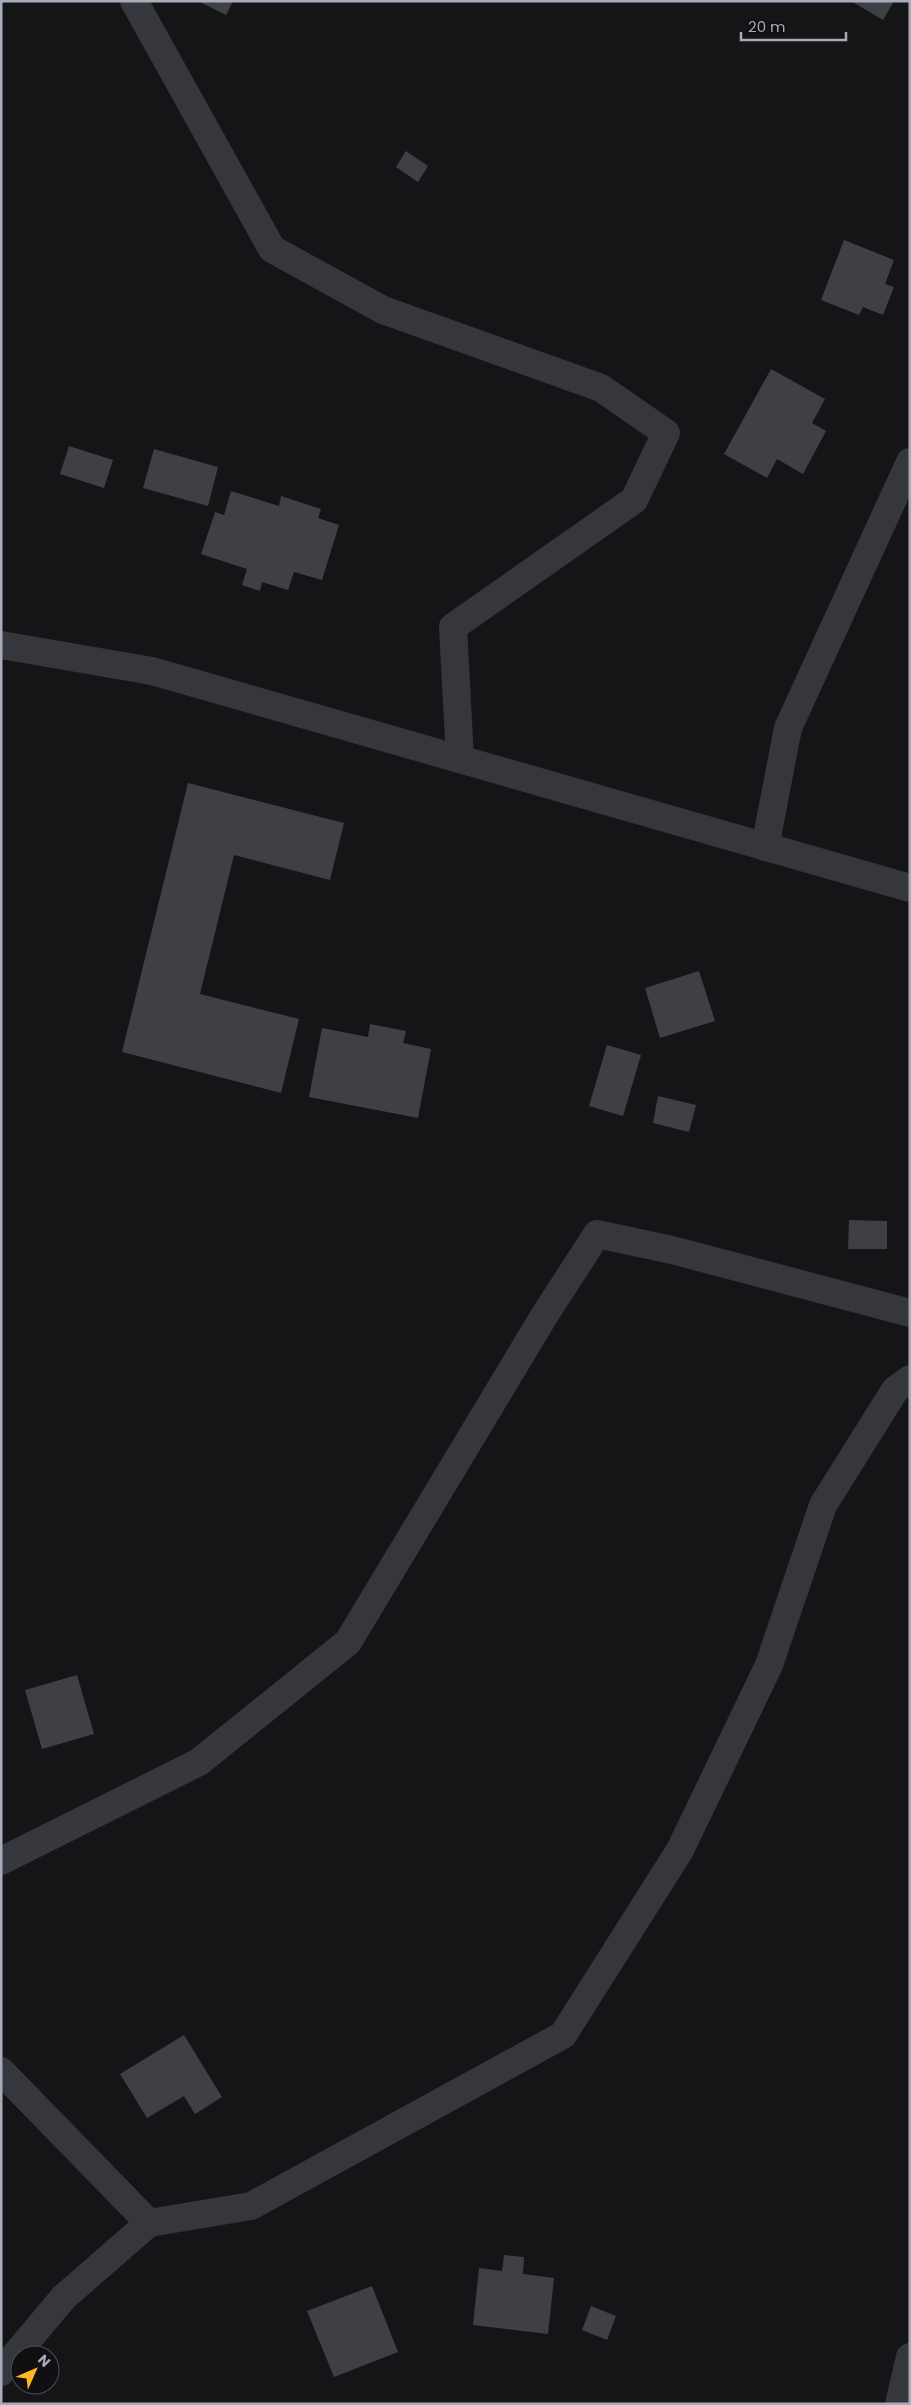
<svg xmlns="http://www.w3.org/2000/svg" width="911" height="2405" font-family="Poppins,sans-serif">
<style>
.building{fill:#3f4045}
.lines{fill:none;stroke-linecap:round;stroke-linejoin:round}
.minor{stroke:#36373d;stroke-width:28}
.tertiary{stroke:#36373d;stroke-width:28}
</style>
<rect width="100%" height="100%" fill="#151518"/>
<g class="building">
<polygon points="198,1 233,1 226,15"/>
<polygon points="851,1 894,1 883,20"/>
<polygon points="406,151 428,166 418,182 396,167"/>
<polygon points="844,240 894,260 885,284 894,287 883,315 863,307 859,315 821,300"/>
<polygon points="771,369 825,399 812,423 826,431 803,474 777,459 767,478 724,454"/>
<polygon points="69,446 113,460 104,488 60,474"/>
<polygon points="154,449 218,467 208,506 143,488"/>
<polygon points="231,491 279,506 281,496 321,509 318,518 339,525 322,580 294,572 288,590 262,582 260,591 242,585 247,569 201,554 215,512 224,515"/>
<polygon points="188,783 344,823 330,880 234,855 200,994 299,1019 281,1093 122,1052"/>
<polygon points="699,971 715,1021 660,1038 645,988"/>
<polygon points="370,1024 406,1031 403,1043 431,1049 418,1118 309,1097 322,1028 368,1037"/>
<polygon points="607,1045 641,1055 623,1116 589,1106"/>
<polygon points="658,1096 696,1105 689,1132 653,1123"/>
<polygon points="849,1220 887,1221 887,1249 848,1249"/>
<polygon points="77,1675 94,1734 42,1749 25,1690"/>
<polygon points="184,2035 222,2097 195,2114 184,2096 147,2118 120,2074"/>
<polygon points="504,2255 524,2257 523,2274 554,2278 548,2334 473,2325 479,2268 502,2271"/>
<polygon points="372,2286 398,2352 334,2377 307,2311"/>
<polygon points="591,2306 616,2316 607,2340 582,2330"/>
</g>
<g class="lines">
<g class="minor">
<polyline points="134,1 272,249 383,310 601,388 666,433 634,500 453,627 460,759"/>
<polyline points="1,645 152,671 910,888"/>
<polyline points="765,847 788,728 910,462"/>
<polyline points="1,1861 199,1762 348,1642 544,1316 597,1234 672,1250 910,1313"/>
<polyline points="1,2071 149,2223 251,2206 563,2035 680,1850 769,1665 823,1505 895,1390 910,1379"/>
<polyline points="1,2372 64,2297 149,2223"/>
</g>
<polyline class="tertiary" points="899,2404 910,2357"/>
</g>
<rect width="911" height="2405" fill="none" stroke="#a6acb9" stroke-width="5"/>
<g transform="translate(35 2370) rotate(45)"><circle r="24" fill="#101013" stroke="#4c4e55"/>
<path d="M0-4L9 19L0 12L-9 19Z" fill="#ffb726"/>
<text y="-8" font-size="14" font-weight="bold" text-anchor="middle" fill="#a6acb9">N</text>
</g>
<path d="M741 32v8h105v-8" fill="none" stroke="#a6acb9" stroke-width="2.5"/>
<text x="748" y="32" font-size="15" fill="#a6acb9" stroke="#101013" stroke-width="4" paint-order="stroke">20 m</text>
</svg>
